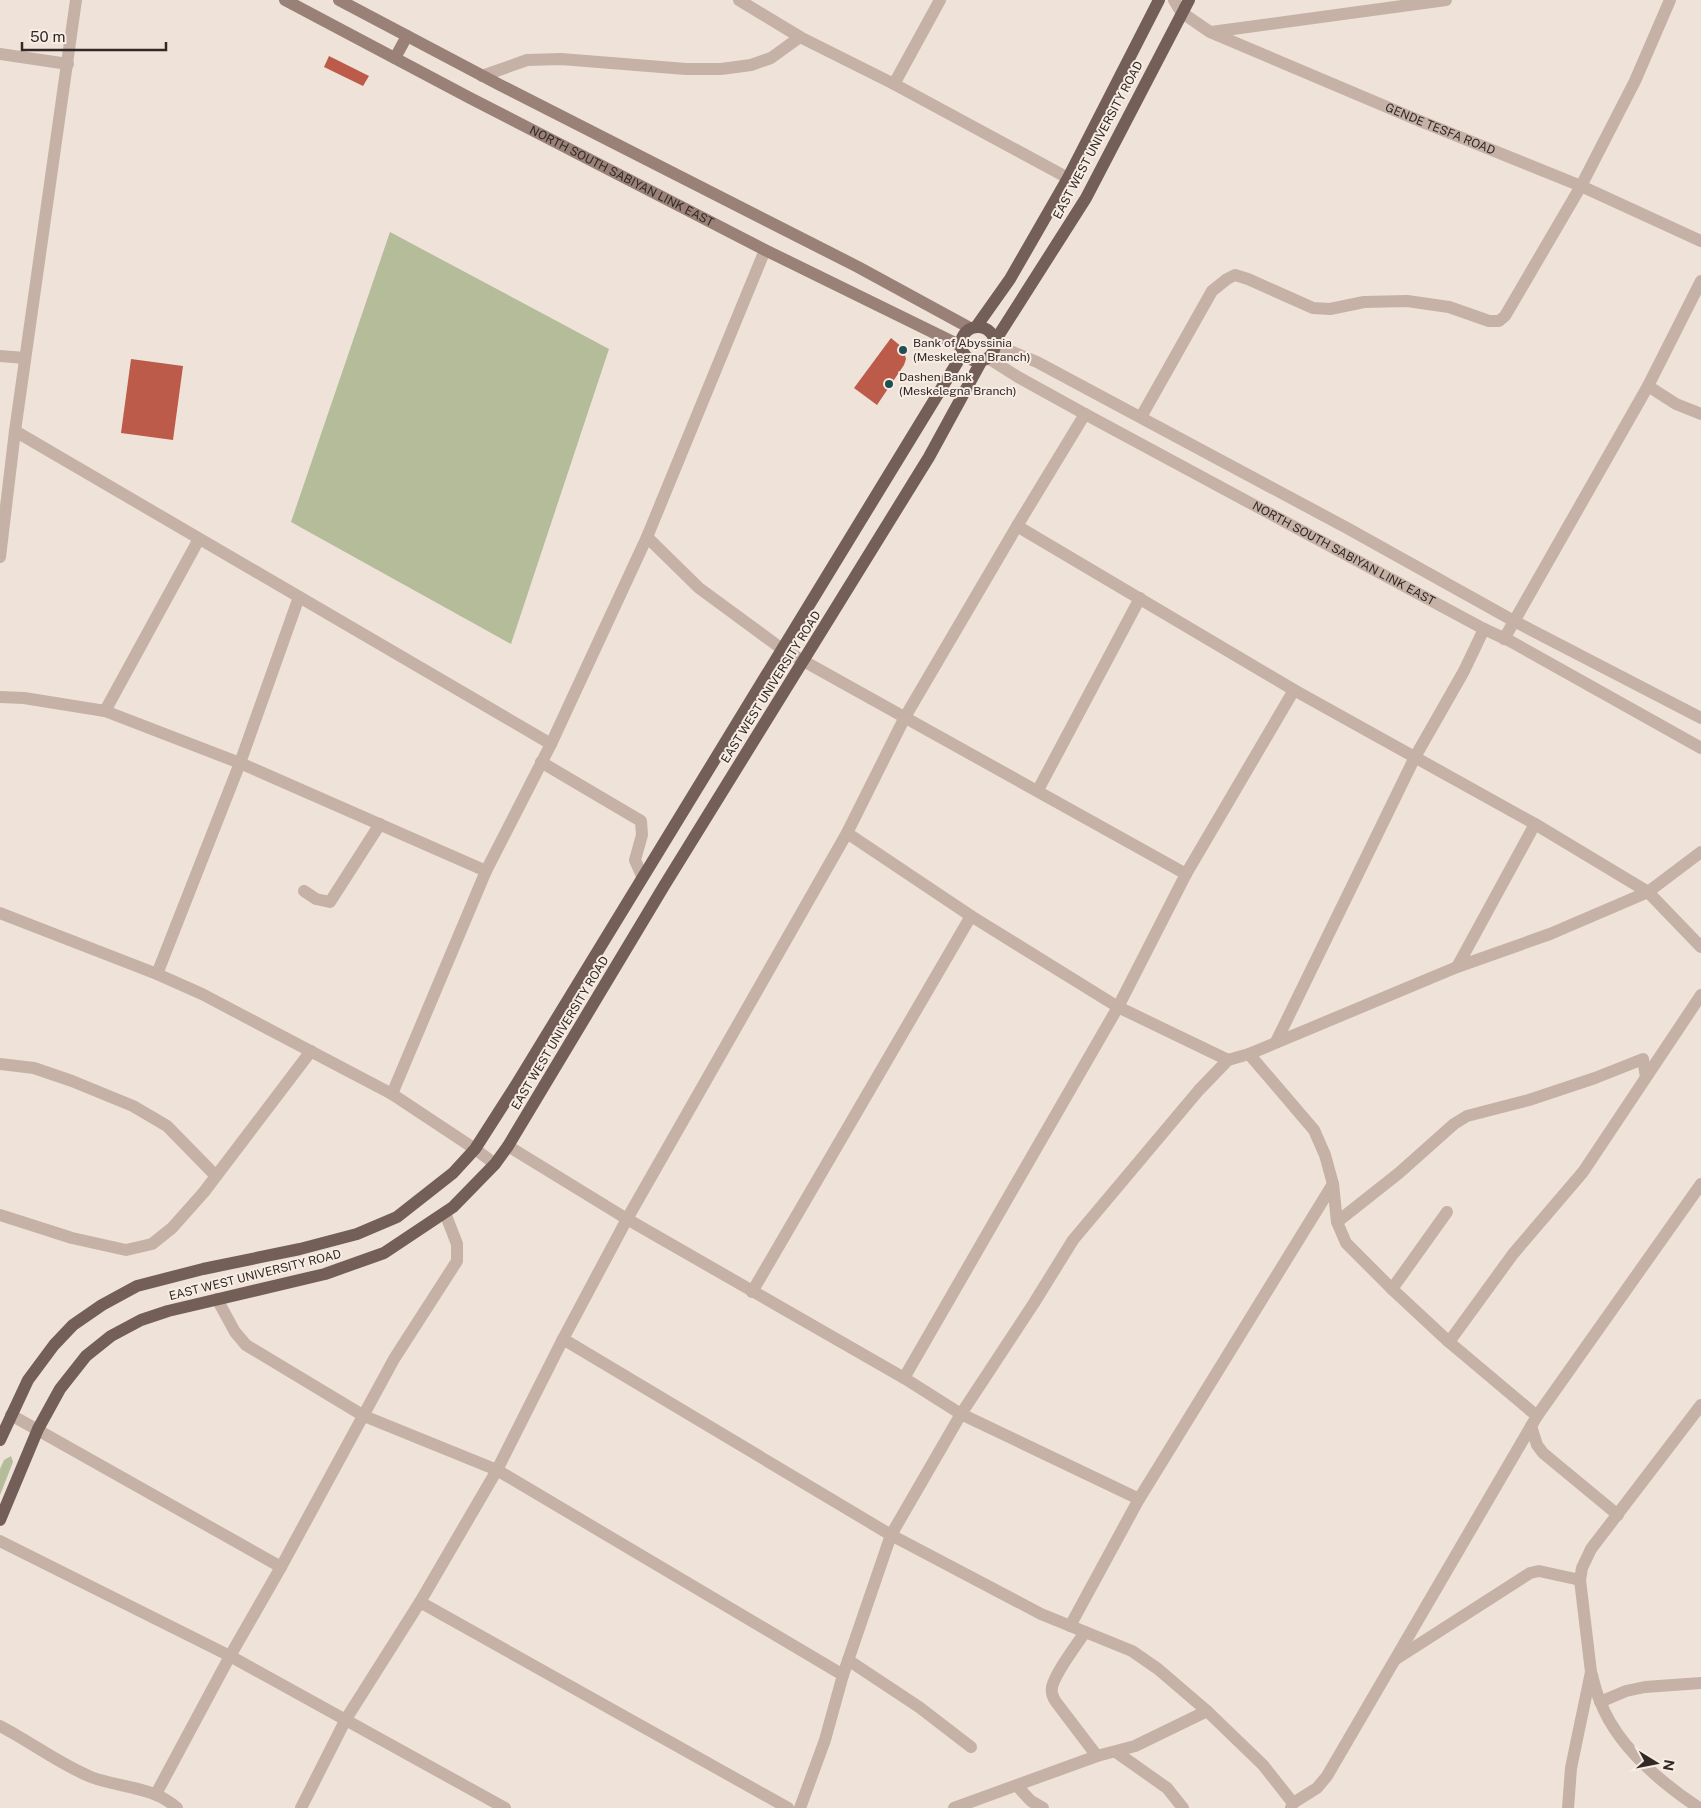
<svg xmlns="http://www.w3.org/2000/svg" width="1701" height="1808" font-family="'Public Sans',sans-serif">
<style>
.green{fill:#b4bc9a}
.building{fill:#bc5b4a}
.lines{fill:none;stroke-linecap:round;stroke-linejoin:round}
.minor{stroke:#c5b1a6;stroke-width:12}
.secondary{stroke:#998178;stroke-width:12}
.primary{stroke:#735f58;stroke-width:12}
.poi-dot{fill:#1f504f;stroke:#f7ede4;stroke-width:2}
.labels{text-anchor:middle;stroke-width:4;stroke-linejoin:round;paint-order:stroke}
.street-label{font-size:12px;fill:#322926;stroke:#f7ede4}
.poi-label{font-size:12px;fill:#322926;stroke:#f7ede4;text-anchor:start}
</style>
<rect width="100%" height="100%" fill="#efe2d9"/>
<g class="green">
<polygon points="390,232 609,349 511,644 291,522"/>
<polygon points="11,1456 13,1462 0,1495 0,1469 4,1460"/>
</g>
<g class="building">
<polygon points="329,56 369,76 363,86 324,67"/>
<polygon points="891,338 903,348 906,359 904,365 877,405 854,388"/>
<polygon points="131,359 183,366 173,440 121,433"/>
</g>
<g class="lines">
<g class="minor">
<polyline points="739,0 800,37 894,84 1068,178"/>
<path id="s1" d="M 1174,0 L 1181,12 L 1210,32 L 1420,121 L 1581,186 L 1701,241"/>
<polyline points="1211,32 1446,0"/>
<polyline points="0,54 68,64"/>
<polyline points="482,76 527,60 561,59 686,69 721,69 751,65 771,58 800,37"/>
<polyline points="894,84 940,0"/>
<polyline points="995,345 1037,362 1347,528 1514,621 1701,718"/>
<polyline points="0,356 25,358"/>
<path id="s2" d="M 988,358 L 1018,377 L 1085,414 L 1484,629 L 1510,641 L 1701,748"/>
<polyline points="1648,386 1676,404 1701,414"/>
<polyline points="1141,417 1212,291 1227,279 1235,275 1248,279 1313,308 1330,309 1364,302 1407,301 1449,307 1489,321 1499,321 1505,316 1581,186 1635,81 1670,0"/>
<polyline points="15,431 551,744"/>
<polyline points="1017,526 1294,690 1535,824 1648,892 1701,947"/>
<polyline points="647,537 699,588 782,649 1186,874"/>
<polyline points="0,557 15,431 76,0"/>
<polyline points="1504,639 1648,386 1701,281"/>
<polyline points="0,697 24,698 105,711 240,763 486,871"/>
<polyline points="105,711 199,539"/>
<polyline points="541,762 641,821 642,835 635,860 642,876"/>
<polyline points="1038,790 1140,598"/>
<polyline points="847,833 971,916 1118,1007 1228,1060"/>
<polyline points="304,891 316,899 330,902 380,824"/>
<polyline points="0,913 157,974 202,994 392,1094 475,1149 495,1164"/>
<polyline points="1457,967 1535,824"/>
<polyline points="157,974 240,763 299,597"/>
<polyline points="1276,1042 1415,757 1464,671 1484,629"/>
<polyline points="1249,1054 1314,1130 1325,1155 1333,1184 1337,1222 1346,1243 1392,1289 1449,1342 1537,1416"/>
<polyline points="0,1064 34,1068 72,1081 133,1106 167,1126 216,1176"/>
<polyline points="392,1094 486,871 551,744 647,537 765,250"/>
<polyline points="508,1146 627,1219 904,1378 961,1414 1139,1499"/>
<polyline points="0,1215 72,1238 126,1250 152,1244 172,1228 204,1192 311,1051"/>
<polyline points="1337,1222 1399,1173 1454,1124 1467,1116 1529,1100 1595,1078 1643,1059 1646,1077"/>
<polyline points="1392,1289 1447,1212"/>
<polyline points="752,1292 971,916"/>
<polyline points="217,1299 235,1332 246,1345 364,1416 497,1470 843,1675"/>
<polyline points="563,1339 891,1535 1041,1614 1132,1651 1158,1669 1207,1711 1263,1765 1293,1803"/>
<polyline points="1449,1342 1513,1254 1583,1172 1701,995"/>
<polyline points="904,1378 1118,1007 1186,874 1294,690"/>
<polyline points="11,1415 281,1567"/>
<polyline points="1531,1426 1537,1445 1543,1453 1618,1515"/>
<polyline points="0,1541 230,1656 505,1808"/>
<polyline points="420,1602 788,1808"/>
<polyline points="1070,1626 1139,1499 1333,1184"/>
<path d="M 1085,1632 C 1076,1646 1055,1673 1052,1687 C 1051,1693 1053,1698 1056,1702 L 1097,1756"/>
<polyline points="1396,1659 1530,1573 1539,1571 1580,1580"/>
<polyline points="848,1660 919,1707 971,1747"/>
<path d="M 1592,1675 C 1594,1683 1596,1692 1600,1701 C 1617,1746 1660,1782 1699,1808"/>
<polyline points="1600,1702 1626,1691 1645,1687 1701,1683"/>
<path d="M 0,1726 C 31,1742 59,1764 91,1777 C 120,1788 153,1786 177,1808"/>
<polyline points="1116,1752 1167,1788 1183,1808"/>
<polyline points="1017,1786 1031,1801 1043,1808"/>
<polyline points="156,1794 230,1656 281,1567 394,1359 457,1261 457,1244 445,1213"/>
<polyline points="301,1808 346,1719 420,1602 497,1470 563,1339 627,1219 847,833 905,717 1017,526 1085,414"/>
<polyline points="800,1808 825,1740 843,1675 891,1535 961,1414 1034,1303 1073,1240 1199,1090 1228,1060 1249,1054 1457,967 1550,934 1648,892 1701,852"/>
<polyline points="954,1808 1097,1756 1135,1746 1207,1711"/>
<polyline points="1291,1808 1293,1803 1317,1788 1327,1776 1537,1416 1701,1184"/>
<polyline points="1568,1808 1571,1768 1591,1672 1580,1580 1582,1568 1591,1549 1701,1405"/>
</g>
<g class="secondary">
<path id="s3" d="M 285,0 L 470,98 L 765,250 L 961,346"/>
<polyline points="339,0 500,85 858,267 970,328"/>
<polyline points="395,58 407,36"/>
</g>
<g class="primary">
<polyline points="976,327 1010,279 1068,178 1159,0"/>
<circle cx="978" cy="344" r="17"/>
<polyline points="995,341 1086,198 1189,0"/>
<polyline points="0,1440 28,1380 54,1345 73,1325 102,1305 137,1286 203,1269 300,1249 357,1234 397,1217 453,1173 475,1149 516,1085 963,353"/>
<polyline points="0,1520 38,1429 60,1389 86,1356 111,1336 141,1320 168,1311 325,1274 384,1253 453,1207 495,1164 508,1146 664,886 929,457 982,360"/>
</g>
</g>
<g class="poi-dot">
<circle cx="903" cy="350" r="5"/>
<circle cx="889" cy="384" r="5"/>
</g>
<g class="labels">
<g class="street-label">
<text dy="4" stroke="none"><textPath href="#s1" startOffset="299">GENDE TESFA ROAD</textPath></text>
<text transform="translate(1098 140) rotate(-62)" y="4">EAST WEST UNIVERSITY ROAD</text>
<text dy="4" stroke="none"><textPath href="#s3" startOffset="380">NORTH SOUTH SABIYAN LINK EAST</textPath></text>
<text dy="4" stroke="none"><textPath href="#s2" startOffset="406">NORTH SOUTH SABIYAN LINK EAST</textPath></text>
<text transform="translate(771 687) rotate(-58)" y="4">EAST WEST UNIVERSITY ROAD</text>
<text transform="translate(560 1033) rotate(-59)" y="4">EAST WEST UNIVERSITY ROAD</text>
<text transform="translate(255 1275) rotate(-14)" y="4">EAST WEST UNIVERSITY ROAD</text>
</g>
<g class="poi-label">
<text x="913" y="347">Bank of Abyssinia<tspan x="913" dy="14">(Meskelegna Branch)</tspan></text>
<text x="899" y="381">Dashen Bank<tspan x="899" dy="14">(Meskelegna Branch)</tspan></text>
</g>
</g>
<g transform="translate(1656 1763) rotate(100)" stroke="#f7ede4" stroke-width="4" paint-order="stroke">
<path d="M0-4L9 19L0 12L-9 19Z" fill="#322926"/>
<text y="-8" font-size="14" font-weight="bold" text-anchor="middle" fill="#322926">N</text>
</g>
<path d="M22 42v8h144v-8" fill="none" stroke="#322926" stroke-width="2.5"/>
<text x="30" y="42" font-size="15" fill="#322926" stroke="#f7ede4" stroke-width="4" paint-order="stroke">50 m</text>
</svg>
